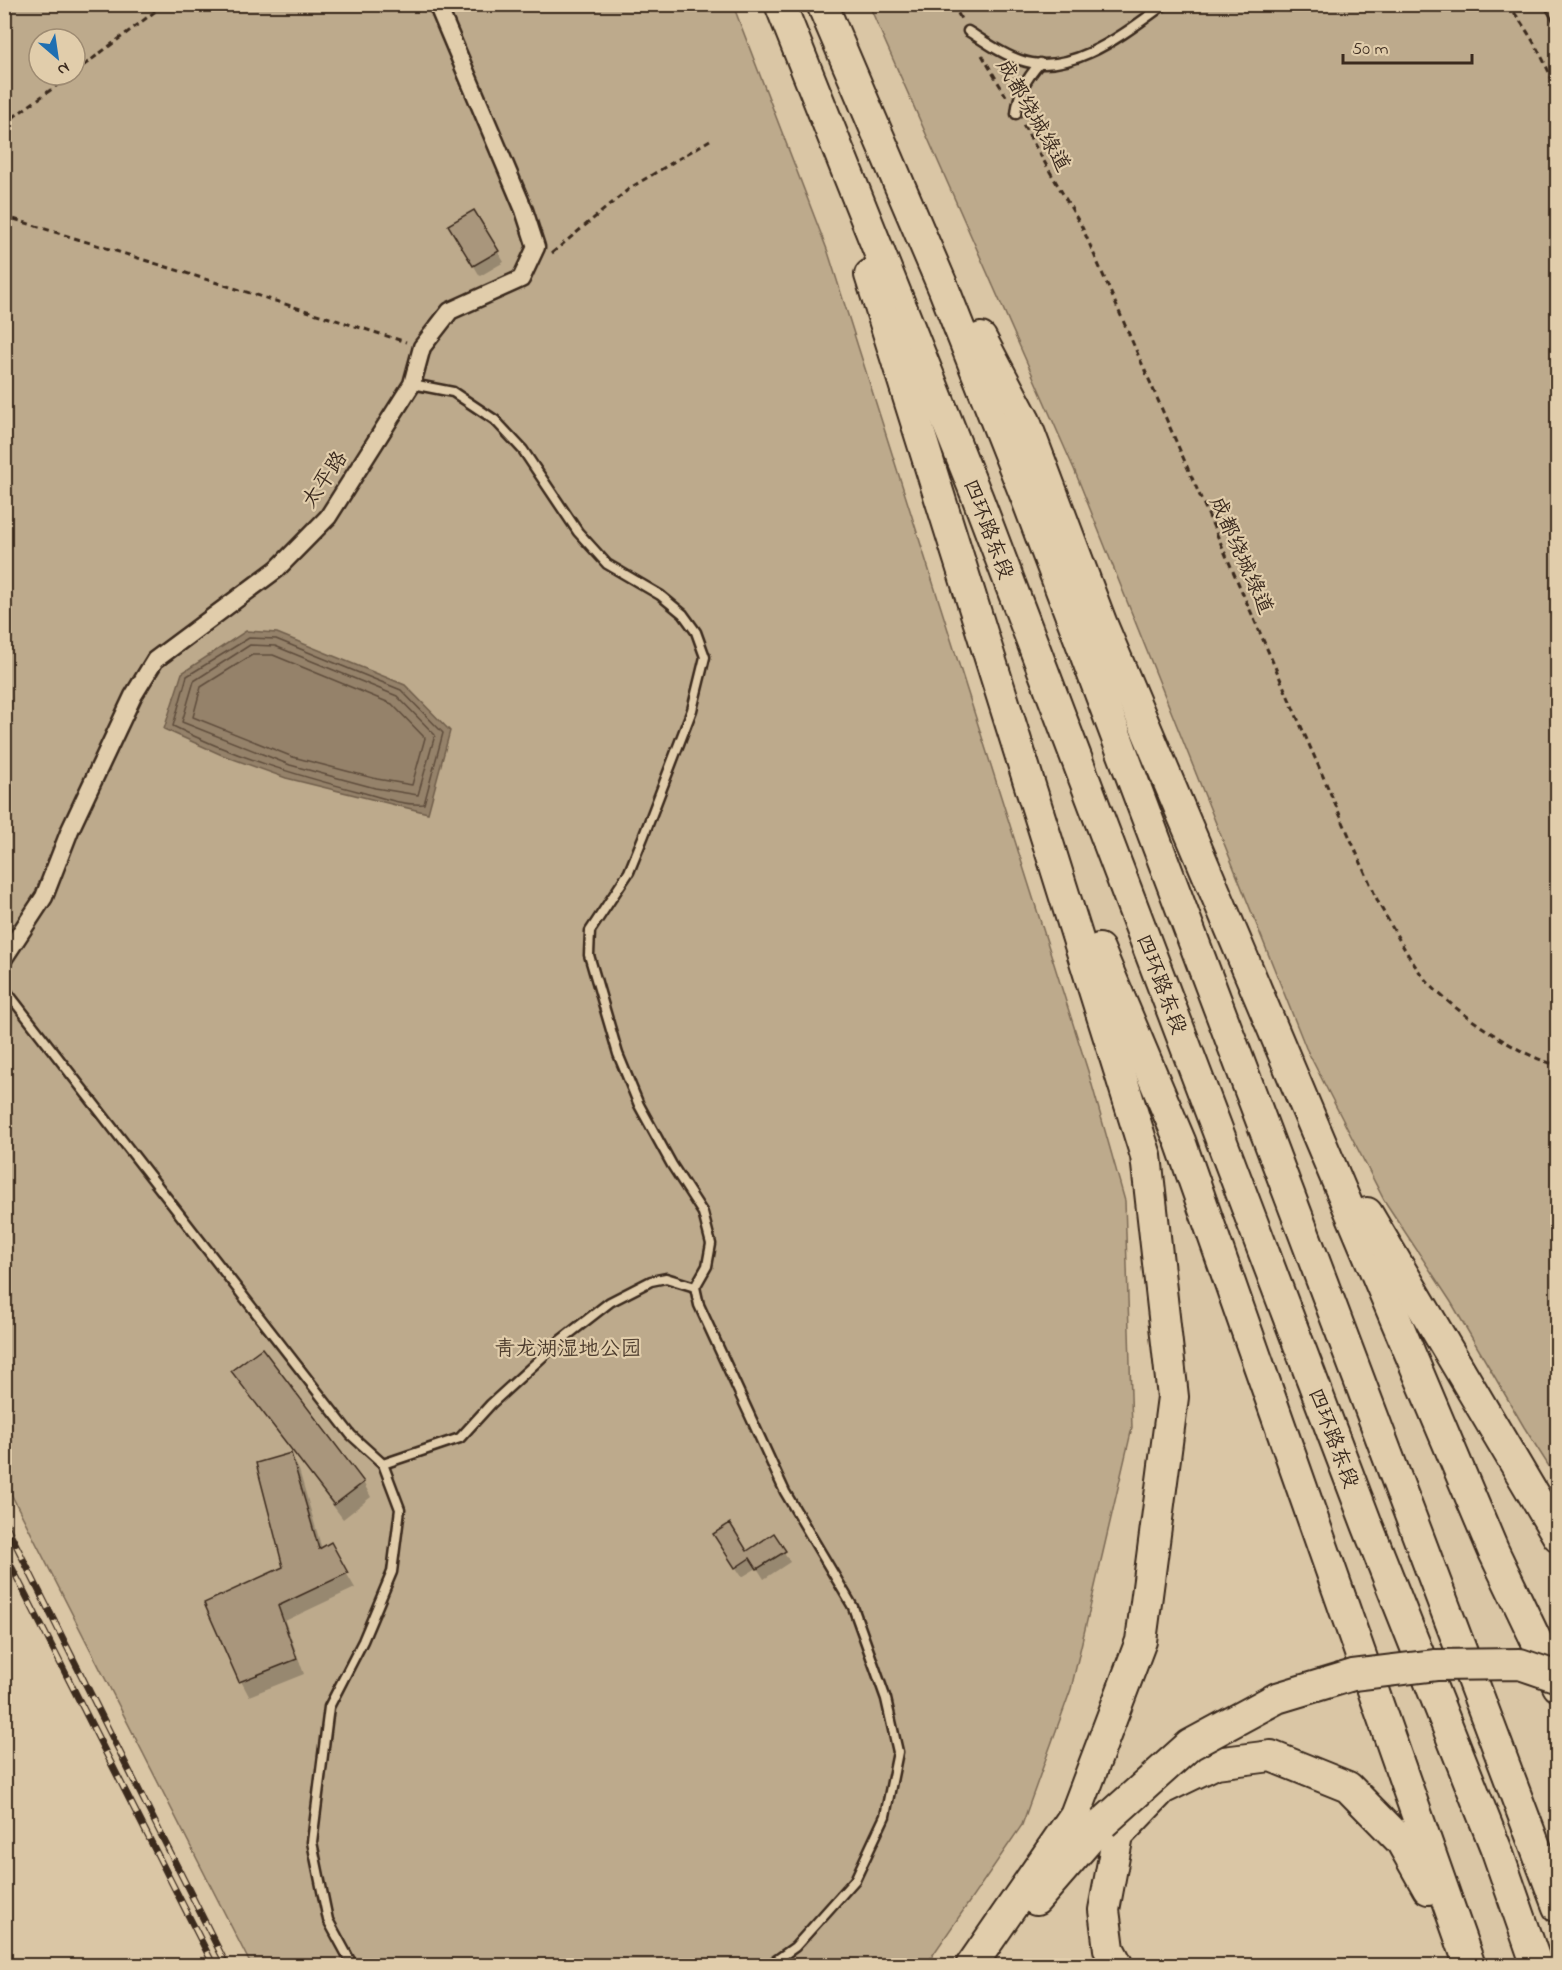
<svg xmlns="http://www.w3.org/2000/svg" width="1562" height="1970" font-family="'Indie Flower','LXGW WenKai TC',sans-serif">
<style>
.green{fill:#bdaa8c;stroke:#7c6a55;stroke-width:1.5;fill-rule:evenodd}
.water{fill:#95826a;stroke:#715f4c;stroke-width:1.5}
.shadow{fill:#0003}
.lines{fill:none;stroke-linecap:round;stroke-linejoin:round}
.shore{stroke:#5f4d3c;stroke-width:1.5}
.building{fill:#a9967c;stroke:#3b2a1e;stroke-width:1.5}
.lane-casing{stroke:#3b2a1e;stroke-width:13}
.street-casing{stroke:#3b2a1e;stroke-width:21}
.highway-casing{stroke:#3b2a1e;stroke-width:34}
.path{stroke:#3b2a1e;stroke-width:3;stroke-dasharray:6 4.5;stroke-linecap:butt}
.lane{stroke:#e1cdab;stroke-width:8}
.street{stroke:#e1cdab;stroke-width:16}
.highway{stroke:#e1cdab;stroke-width:30}
.rail-casing{stroke:#3b2a1e;stroke-width:7}
.rail{stroke:#e1cdab;stroke-width:4.5;stroke-dasharray:14;stroke-linecap:butt}
.highway-bridge-casing{stroke:#3b2a1e;stroke-width:34;stroke-linecap:butt}
.highway-bridge{stroke:#e1cdab;stroke-width:30}
.labels{text-anchor:middle;stroke-width:4.5;stroke-linejoin:round;paint-order:stroke}
.street-label{font-size:21px;fill:#3b2a1e;stroke:#e1cdab}
.park-label{font-size:21px;fill:#4e3d2e;stroke:#e1cdab}
</style>
<rect width="100%" height="100%" fill="#dac6a5"/>
<filter id="ink" filterUnits="userSpaceOnUse"><feTurbulence type="fractalNoise" baseFrequency=".0167" numOctaves="2"/><feDisplacementMap in="SourceGraphic" scale="12" xChannelSelector="R" yChannelSelector="G"/><feConvolveMatrix kernelMatrix="1 2 1 2 8 2 1 2 1" color-interpolation-filters="sRGB"/></filter>
<g filter="url(#ink)">
<g class="green">
<path d="M 5,5 L 733,5 L 828,252 L 1088,1071 L 1125,1201 L 1132,1428 L 1071,1689 L 1022,1825 L 926,1965 L 251,1965 L 5,1482 ZM 39,39 L 75,39 L 75,75 L 39,75 Z"/>
<polygon points="869,5 1557,5 1557,1479 1524,1427 1451,1302 1384,1200 1306,1048 1074,469"/>
</g>
<polygon class="water" points="246,631 277,633 405,685 450,731 428,813 286,778 222,755 164,729 182,673"/>
<g class="shadow">
<polygon points="474,212 504,262 480,276 450,226"/>
<polygon points="233,1372 363,1482 371,1497 343,1519"/>
<polygon points="291,1455 299,1470 322,1549 330,1545 355,1588 285,1621 304,1674 249,1696 241,1681 284,1568"/>
<polygon points="721,1545 747,1553 784,1552 790,1562 764,1579 757,1568 742,1577"/>
</g>
<g class="lines">
<g class="shore">
<path d="M 249,638 L 276,639 L 401,690 L 443,733 L 424,804 C 405,806 379,797 361,792 C 296,775 232,756 173,726 L 187,676 Z"/>
<polygon points="250,645 275,646 397,696 435,735 418,795 375,788 290,765 182,722 194,681"/>
<polygon points="252,655 273,655 392,704 425,738 412,785 377,779 293,757 193,717 201,687"/>
</g>
</g>
<g class="building">
<polygon points="474,210 499,251 473,266 448,225"/>
<polygon points="262,1348 364,1482 334,1505 231,1371"/>
<polygon points="291,1453 319,1549 331,1542 348,1573 278,1606 297,1659 239,1682 204,1603 283,1567 256,1463"/>
<polygon points="730,1523 747,1551 774,1533 786,1551 757,1569 750,1558 735,1568 713,1534"/>
</g>
<g class="lines">
<defs>
<g id="lane">
<polyline points="1549,4 1558,19"/>
<path d="M 968,31 C 984,41 1001,54 1020,60 C 1071,78 1126,32 1165,4"/>
<path d="M 1016,114 C 1018,93 1026,79 1040,63"/>
<polyline points="412,384 453,392 495,420 523,450 578,532 607,564 660,595 683,614 696,632 705,657 692,710 644,835 629,872 590,931 589,955 618,1054 639,1105 672,1165 703,1213 711,1244 707,1266 695,1287 699,1305 785,1492 853,1607 886,1699 898,1752 885,1816 855,1880 795,1947 768,1966"/>
<polyline points="4,988 351,1435 383,1464 460,1438 491,1404 561,1340 610,1302 651,1281 666,1278 695,1287"/>
<polyline points="353,1966 328,1920 312,1842 329,1707 363,1641 392,1572 400,1509 383,1464"/>
</g>
<polyline id="street" points="4,958 44,897 70,830 133,696 155,660 277,569 328,517 412,384 422,347 450,311 521,279 536,247 524,210 437,4"/>
<g id="highway">
<polyline points="780,4 978,499 1368,1527 1497,1851 1537,1966"/>
<polyline points="822,4 943,287 1026,497 1558,1907"/>
<polyline points="870,275 1146,1156 1173,1397 1141,1641 1075,1815 971,1966"/>
<polyline points="981,338 1025,421 1101,622 1493,1550 1558,1686"/>
<polyline points="1099,949 1180,1141 1470,1966"/>
<polyline points="1367,1213 1558,1536"/>
<polyline points="1036,1900 1103,1823"/>
<polyline points="1118,1966 1109,1949 1104,1910 1118,1835 1162,1789 1216,1763 1271,1756 1348,1787 1401,1841 1428,1889"/>
</g>
</defs>
<use href="#lane" class="lane-casing"/>
<use href="#street" class="street-casing"/>
<use href="#highway" class="highway-casing"/>
<g class="path">
<polyline points="953,4 962,21"/>
<path d="M 1508,4 C 1529,32 1548,64 1558,96"/>
<polyline points="982,55 1006,96"/>
<polyline points="75,72 165,4"/>
<polyline points="4,124 71,75"/>
<path d="M 1023,125 L 1082,227 L 1379,904 C 1393,928 1407,956 1424,978 C 1448,1007 1521,1058 1558,1065"/>
<polyline points="4,216 406,342"/>
<polyline points="552,253 630,188 710,140"/>
</g>
<use href="#lane" class="lane"/>
<use href="#street" class="street"/>
<use href="#highway" class="highway"/>
<defs>
<g id="rail">
<polyline points="4,1521 227,1966"/>
<polyline points="4,1552 214,1966"/>
</g>
</defs>
<use href="#rail" class="rail-casing"/>
<use href="#rail" class="rail"/>
<defs>
<polyline id="highway-bridge" points="1103,1823 1190,1745 1277,1698 1353,1675 1436,1665 1520,1664 1558,1677"/>
</defs>
<use href="#highway-bridge" class="highway-bridge-casing"/>
<use href="#highway-bridge" class="highway-bridge"/>
</g>
</g>
<g class="labels">
<g class="street-label">
<text transform="translate(1034 115) rotate(60)" y="7">成都绕城绿道</text>
<text transform="translate(324 479) rotate(-56)" y="7">太平路</text>
<text transform="translate(989 529) rotate(69)" y="7">四环路东段</text>
<text transform="translate(1242 555) rotate(66)" y="7">成都绕城绿道</text>
<text transform="translate(1162 984) rotate(69)" y="7">四环路东段</text>
<text transform="translate(1334 1438) rotate(69)" y="7">四环路东段</text>
</g>
<g class="park-label">
<text x="568" y="1355">青龙湖湿地公园</text>
</g>
</g>
<rect width="1562" height="1970" fill="none" stroke="#e1cdab" stroke-width="24"/>
<rect x="12" y="12" width="1538" height="1946" fill="none" stroke="#3b2a1e" stroke-width="2" filter="url(#ink)"/>
<g transform="translate(57 57) rotate(151)"><circle r="28" fill="#e1cdab" stroke="#9f8c73" stroke-width="1.5"/>
<path d="M0-4.5L10 22L0 15L-10 22Z" fill="#1f6fb2"/>
<text y="-9" font-size="16" font-weight="bold" text-anchor="middle" fill="#3b2a1e">N</text>
</g>
<path d="M1343 54v9h129v-9" fill="none" stroke="#3b2a1e" stroke-width="3"/>
<text x="1352" y="54" font-size="18" fill="#3b2a1e" stroke="#e1cdab" stroke-width="4.5" paint-order="stroke">50 m</text>
</svg>
